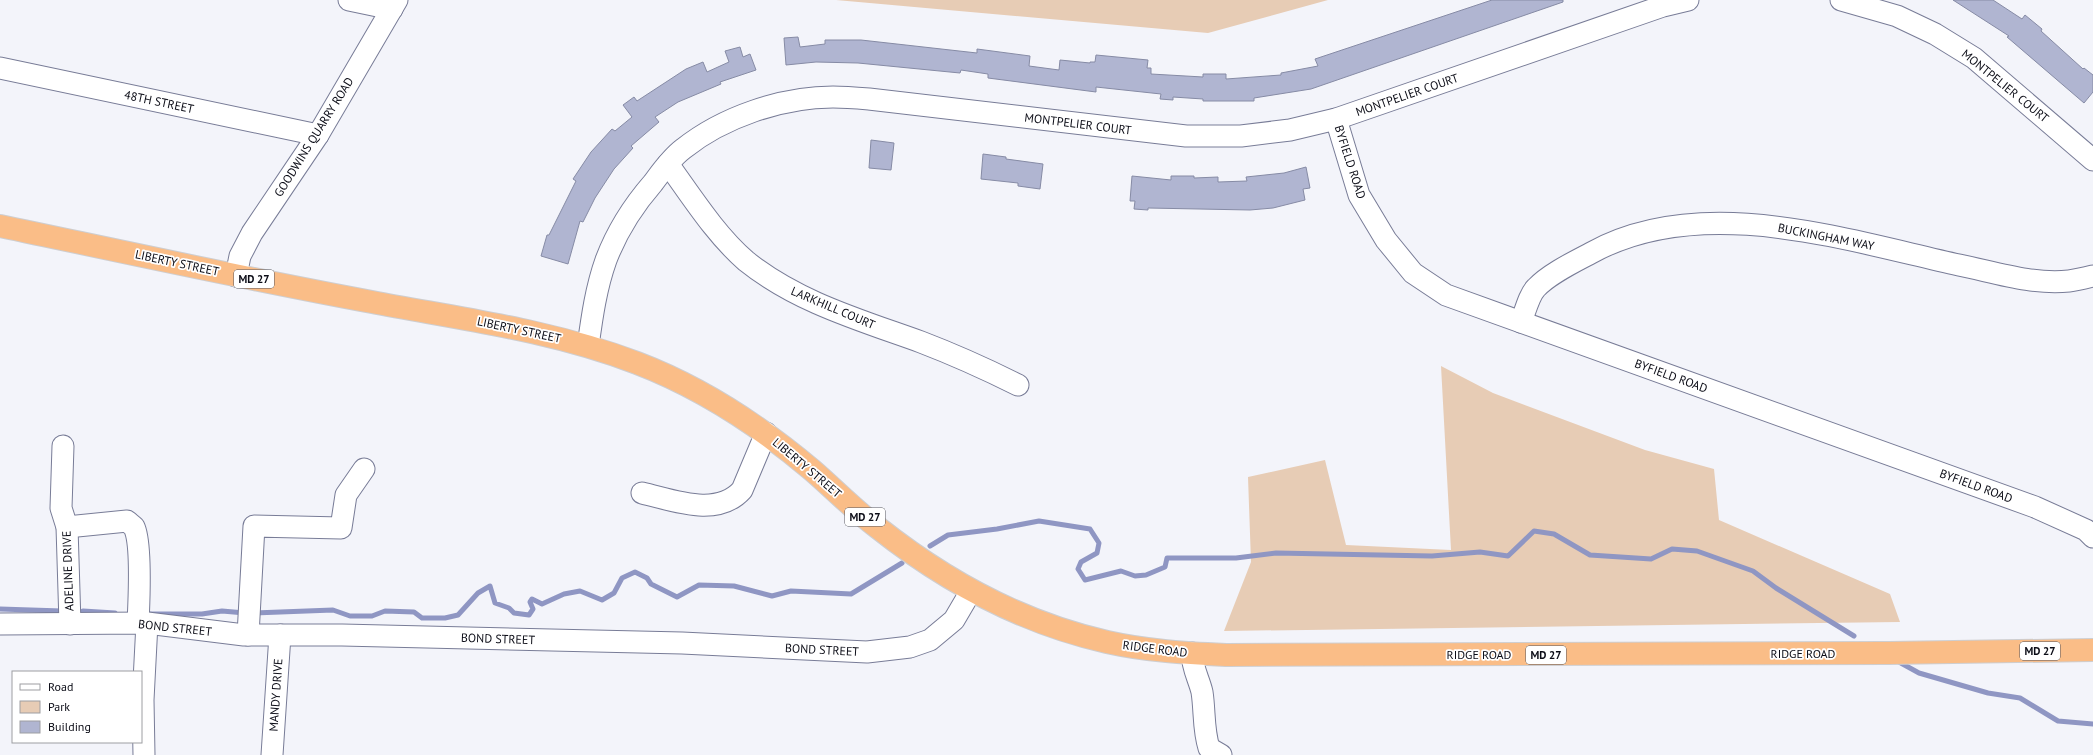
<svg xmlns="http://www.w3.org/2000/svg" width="2093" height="755" font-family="'PT Sans',sans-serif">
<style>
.green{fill:#e7ccb5}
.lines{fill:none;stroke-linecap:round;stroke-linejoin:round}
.stream{stroke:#8f96c3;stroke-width:5}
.building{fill:#b0b5d1;stroke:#868ba5}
.minor-casing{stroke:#787c97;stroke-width:23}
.highway-casing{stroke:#ceced0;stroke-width:24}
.minor{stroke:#fff;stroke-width:21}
.highway{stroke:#fabd87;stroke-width:22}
.labels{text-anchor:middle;stroke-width:3.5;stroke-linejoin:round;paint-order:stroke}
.shield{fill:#fff;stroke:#54555c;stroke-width:1}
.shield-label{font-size:11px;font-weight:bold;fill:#0b0c16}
.street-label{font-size:12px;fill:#0b0c16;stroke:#fff}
</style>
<rect width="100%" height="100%" fill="#f3f4fa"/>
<g class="green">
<polygon points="836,0 1328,0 1208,33"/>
<polygon points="1441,366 1493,393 1645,450 1714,469 1719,520 1890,594 1900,622 1224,631 1251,562 1248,477 1325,460 1346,545 1451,550"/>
</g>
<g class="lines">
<g class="stream">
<polyline points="930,546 948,535 997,529 1039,521 1090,529 1099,543 1097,553 1081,562 1078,569 1085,580 1121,571 1135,576 1146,575 1165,567 1167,558 1236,558 1276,553 1432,556 1480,552 1508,556 1534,531 1554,534 1590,555 1651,559 1672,549 1697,551 1753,571 1776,588 1854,636"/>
<polyline points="0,609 62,611"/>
<polyline points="83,611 115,613"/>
<polyline points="253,613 333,610 350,616 372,616 385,611 414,612 422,618 445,618 458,615 478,593 490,586 495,603 509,608 514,613 529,615 533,609 530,602 532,599 542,604 564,594 580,591 602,600 614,593 622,578 635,572 647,578 651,584 677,597 699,585 734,586 772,596 791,591 851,594 902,563"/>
<polyline points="149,614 202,614 222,611 245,613"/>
<polyline points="1899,662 1919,673 1988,693 2020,698 2058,721 2093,724"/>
</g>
</g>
<g class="building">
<polygon points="1492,0 1563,0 1563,2 1311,89 1254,98 1254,101 1203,101 1203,99 1173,97 1173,100 1160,99 1161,94 1096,87 1096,92 988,78 988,74 961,70 960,73 858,63 816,62 786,65 784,38 798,37 800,47 825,44 825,40 861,40 977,53 977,49 1030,56 1029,66 1059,70 1060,60 1090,63 1090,62 1095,62 1096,55 1148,60 1147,68 1151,68 1151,74 1203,77 1203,74 1226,74 1226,79 1281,75 1281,73 1318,66 1315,59"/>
<polygon points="1953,0 1993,0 2022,19 2025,15 2042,29 2041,31 2083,69 2084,68 2093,75 2093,92 2084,103 2007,37 2009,36"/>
<polygon points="740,47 743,57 750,54 756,70 720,82 721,84 678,102 655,117 659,122 631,146 633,148 614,169 595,198 583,222 580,221 568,264 541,256 547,235 549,235 576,181 573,179 591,152 612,129 615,131 632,117 623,105 634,97 637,101 686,69 703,62 707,72 729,62 725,51"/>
<polygon points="871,140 894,143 891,170 869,168"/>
<polygon points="983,154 1006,157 1006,159 1043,164 1040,189 1018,186 1018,183 981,179"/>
<polygon points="1306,167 1310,188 1303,189 1305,200 1273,208 1250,210 1148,208 1148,210 1134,209 1135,201 1130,201 1132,176 1171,180 1171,176 1194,176 1194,178 1218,177 1218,182 1247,181 1246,177 1284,173"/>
</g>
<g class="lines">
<defs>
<g id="minor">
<polyline points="349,0 392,9"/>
<polyline points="1841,0 1897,16 1935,34 1974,58 2093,160"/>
<polyline points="0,68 318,135"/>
<polyline points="1336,119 1359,195 1386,240 1413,273 1446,295 2035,507 2086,530 2093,537"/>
<path d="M 668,164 C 692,197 715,234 746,261 C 797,302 860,320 921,342 C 955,355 986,369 1018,385"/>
<polyline points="236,276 240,256 252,233 318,135 397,0"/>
<path d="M 1521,322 C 1525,312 1529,295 1536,288 C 1549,274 1574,262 1591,253 C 1701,192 1845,240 1959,265 C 1994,272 2032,285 2069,281 C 2077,280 2085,278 2093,276"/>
<path d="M 588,346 C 592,317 596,288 606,260 C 617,231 633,206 653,183 C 662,171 671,158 683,149 C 723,117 782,97 833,97 C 845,97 857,98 869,99 L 1186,136 L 1241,136 L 1290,130 L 1336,119 L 1663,6 L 1688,0"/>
<polyline points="63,446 61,508 67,527 70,624"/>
<path d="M 642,493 C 673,500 717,518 742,490 L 766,433"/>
<path d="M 67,527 L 127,521 C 129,523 132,525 134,527 C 142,543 139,603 138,623"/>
<polyline points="0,624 147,623 244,635 342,635 682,643 867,652 910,647 930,640 954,620 971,591"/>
<polyline points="248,635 254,526 341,528 346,495 364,469"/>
<path d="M 1192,653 C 1192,668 1199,679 1202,692 C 1205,711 1203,729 1209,748 L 1221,755"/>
<polyline points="144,755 143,700 147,623"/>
<polyline points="272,755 280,635"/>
</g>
<path id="highway" d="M 0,226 C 124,252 247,279 372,302 C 461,319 551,330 637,363 C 700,387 761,427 812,470 C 834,489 854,510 877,527 C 945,581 1023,623 1107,642 C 1147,651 1186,653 1226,655 L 1889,653 L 2093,650"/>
</defs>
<use href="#minor" class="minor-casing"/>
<use href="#highway" class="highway-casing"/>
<use href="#minor" class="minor"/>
<use href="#highway" class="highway"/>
</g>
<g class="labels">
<g class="shield">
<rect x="234" y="270" width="40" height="18" rx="3"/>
<rect x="845" y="508" width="40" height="18" rx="3"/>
<rect x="2020" y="642" width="40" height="18" rx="3"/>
<rect x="1526" y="646" width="40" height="18" rx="3"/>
</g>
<g class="shield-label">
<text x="254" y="283">MD 27</text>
<text x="865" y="521">MD 27</text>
<text x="2040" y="655">MD 27</text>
<text x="1546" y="659">MD 27</text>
</g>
<g class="street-label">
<text transform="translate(2005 86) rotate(39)" y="4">MONTPELIER COURT</text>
<text transform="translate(1407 95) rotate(-19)" y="4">MONTPELIER COURT</text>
<text transform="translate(159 102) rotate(12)" y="4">48TH STREET</text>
<text transform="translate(1078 124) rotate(7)" y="4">MONTPELIER COURT</text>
<text transform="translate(314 137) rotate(-58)" y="4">GOODWINS QUARRY ROAD</text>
<text transform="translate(1350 162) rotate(72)" y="4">BYFIELD ROAD</text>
<text transform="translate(1826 237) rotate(11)" y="4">BUCKINGHAM WAY</text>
<text transform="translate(177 263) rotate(12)" y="4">LIBERTY STREET</text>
<text transform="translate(833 308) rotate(23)" y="4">LARKHILL COURT</text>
<text transform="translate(519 330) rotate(12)" y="4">LIBERTY STREET</text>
<text transform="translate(1671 376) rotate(20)" y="4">BYFIELD ROAD</text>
<text transform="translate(807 468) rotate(40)" y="4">LIBERTY STREET</text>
<text transform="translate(1976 486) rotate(20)" y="4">BYFIELD ROAD</text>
<text transform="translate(68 571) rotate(-92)" y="4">ADELINE DRIVE</text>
<text transform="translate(175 628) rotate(6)" y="4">BOND STREET</text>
<text transform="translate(498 639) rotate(2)" y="4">BOND STREET</text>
<text transform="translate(1155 649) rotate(7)" y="4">RIDGE ROAD</text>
<text transform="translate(822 650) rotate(3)" y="4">BOND STREET</text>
<text x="1803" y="658">RIDGE ROAD</text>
<text x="1479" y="659">RIDGE ROAD</text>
<text transform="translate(276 695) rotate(-86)" y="4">MANDY DRIVE</text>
</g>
</g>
<rect x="12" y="671" width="130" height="72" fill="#ffffff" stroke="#9d9ea2"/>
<rect x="20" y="684" width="20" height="6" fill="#ffffff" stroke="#9d9ea2"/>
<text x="48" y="691" font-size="12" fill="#0b0c16">Road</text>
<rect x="20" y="701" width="20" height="12" fill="#e7ccb5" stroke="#9d9ea2"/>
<text x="48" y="711" font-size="12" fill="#0b0c16">Park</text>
<rect x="20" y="721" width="20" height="12" fill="#b0b5d1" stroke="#9d9ea2"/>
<text x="48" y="731" font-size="12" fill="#0b0c16">Building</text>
</svg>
